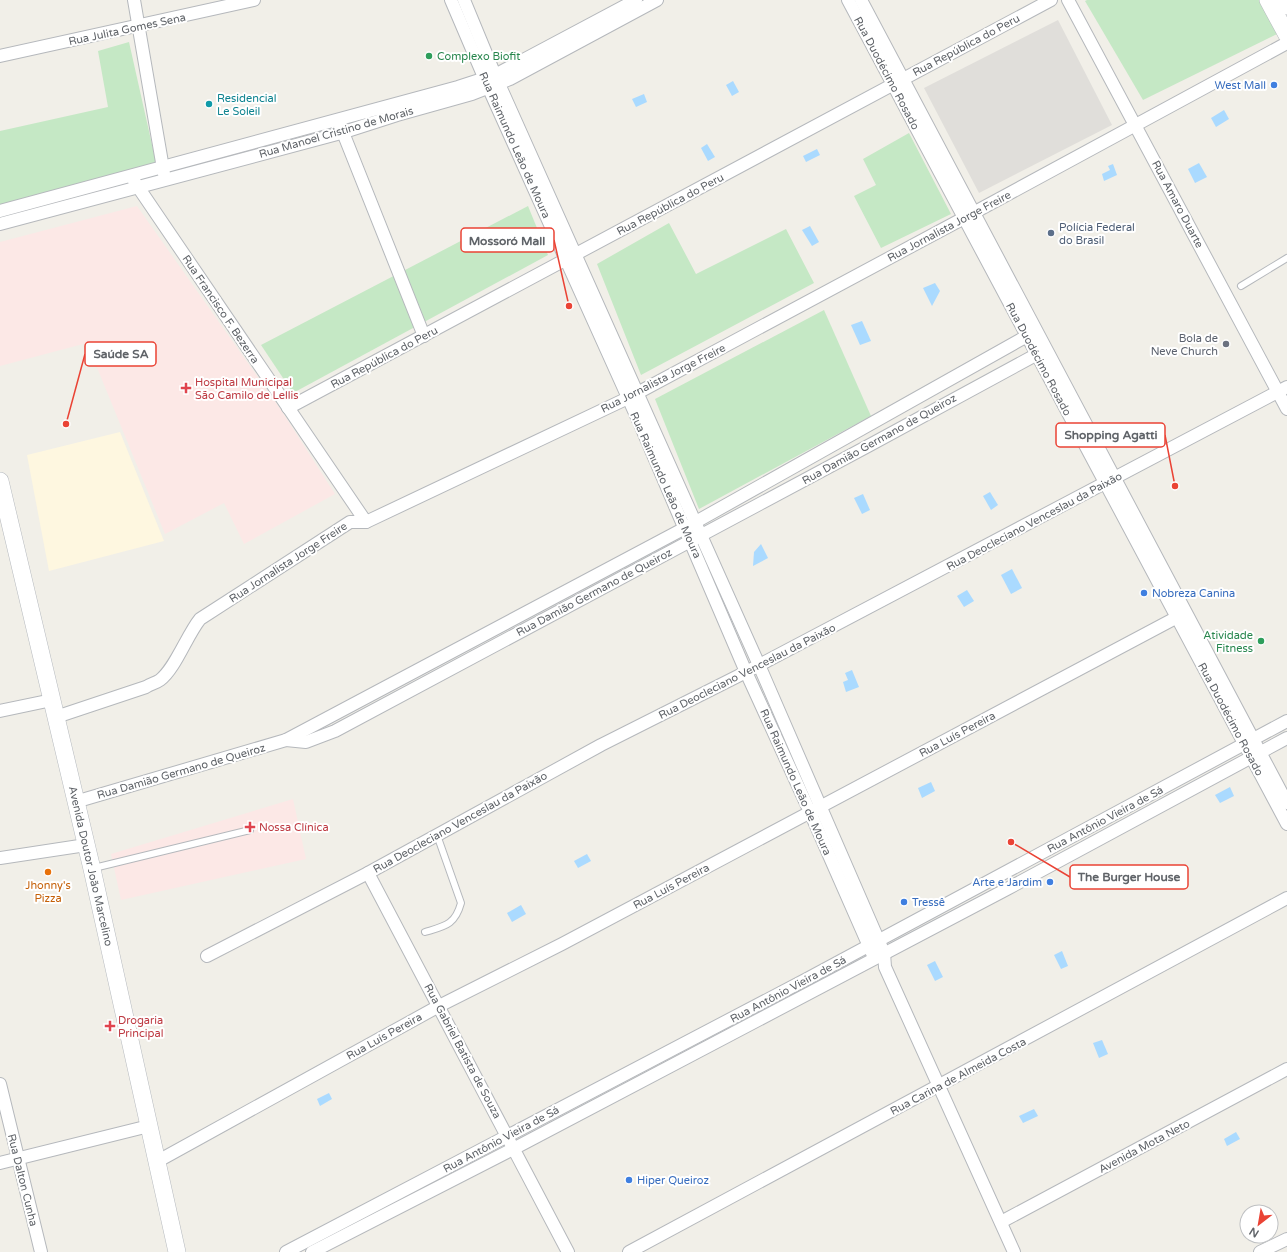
<svg xmlns="http://www.w3.org/2000/svg" width="1287" height="1252" font-family="'Varela Round',sans-serif">
<style>
.commercial{fill:#fef7e0}
.industrial{fill:#e0deda}
.medical{fill:#fce8e6}
.green{fill:#c5e8c5}
.water{fill:#aadaff}
.lines{fill:none;stroke-linecap:round;stroke-linejoin:round}
.lane-casing{stroke:#b5b8bc;stroke-width:8}
.street-casing{stroke:#b5b8bc;stroke-width:14}
.secondary-casing{stroke:#b6babf;stroke-width:18}
.lane{stroke:#fff;stroke-width:6}
.street{stroke:#fff;stroke-width:12}
.secondary{stroke:#fff;stroke-width:17}
.leisure-dot{fill:#2e9e5b;stroke:#fff;stroke-width:1.5}
.shop-dot{fill:#3f7fe0;stroke:#fff;stroke-width:1.5}
.culture-dot{fill:#0f9aa8;stroke:#fff;stroke-width:1.5}
.service-dot{fill:#5c6f8a;stroke:#fff;stroke-width:1.5}
.worship-dot{fill:#6b7280;stroke:#fff;stroke-width:1.5}
.health-dot{fill:#e0444e;stroke:#fff;stroke-width:1.5}
.food-dot{fill:#e8710a;stroke:#fff;stroke-width:1.5}
.labels{text-anchor:middle;stroke-width:4;stroke-linejoin:round;paint-order:stroke}
.street-label{font-size:11px;fill:#5f6368;stroke:#fff}
.leisure-label{font-size:11px;fill:#27864d;stroke:#fff;text-anchor:start}
.shop-label{font-size:11px;fill:#366cbe;stroke:#fff;text-anchor:start}
.culture-label{font-size:11px;fill:#0d838f;stroke:#fff;text-anchor:start}
.service-label{font-size:11px;fill:#4e5e75;stroke:#fff;text-anchor:start}
.worship-label{font-size:11px;fill:#5b616d;stroke:#fff;text-anchor:end}
.health-label{font-size:11px;fill:#be3a42;stroke:#fff;text-anchor:start}
.food-label{font-size:11px;fill:#c56008;stroke:#fff}
.leader{fill:none;stroke:#ea4335;stroke-width:1.5}
.callout-dot{fill:#ea4335;stroke:#fff;stroke-width:1.5}
.callout{fill:#fff;stroke:#ea4335;stroke-width:1.5}
.callout-label{font-size:12px;text-anchor:middle;font-weight:bold;fill:#5f6368}
</style>
<rect width="100%" height="100%" fill="#f1efe8"/>
<polygon class="commercial" points="120,432 164,541 49,571 27,455"/>
<polygon class="industrial" points="1058,20 1112,125 979,193 924,88"/>
<g class="medical">
<polygon points="137,206 281,410 335,494 244,544 224,503 165,534 87,343 0,366 0,242"/>
<polygon points="293,799 306,859 121,900 111,854"/>
</g>
<g class="green">
<polygon points="1087,0 1262,0 1279,33 1143,100 1085,1"/>
<polygon points="129,42 157,167 0,208 0,131 108,107 98,51"/>
<polygon points="909,133 951,214 881,248 854,196 876,185 863,159"/>
<polygon points="528,206 548,255 293,393 261,345"/>
<polygon points="669,223 696,274 786,229 814,283 641,375 597,264"/>
<polygon points="824,310 871,416 699,509 655,399"/>
</g>
<g class="water">
<polygon points="733,81 739,92 732,96 726,85"/>
<polygon points="644,94 647,102 636,107 632,99"/>
<polygon points="1224,110 1229,119 1216,127 1211,118"/>
<polygon points="707,144 715,157 708,161 701,148"/>
<polygon points="817,149 820,155 806,162 803,156"/>
<polygon points="1199,163 1207,177 1195,183 1188,169"/>
<polygon points="1113,164 1117,175 1104,181 1102,174 1110,170 1108,166"/>
<polygon points="810,226 819,242 812,246 802,230"/>
<polygon points="935,283 940,291 932,306 923,288"/>
<polygon points="862,321 871,341 860,345 851,325"/>
<polygon points="990,492 998,505 991,510 983,496"/>
<polygon points="863,494 870,510 862,514 854,498"/>
<polygon points="761,544 768,558 753,566 754,552"/>
<polygon points="1012,569 1022,588 1011,594 1001,575"/>
<polygon points="967,590 974,601 964,607 957,596"/>
<polygon points="852,670 859,687 846,692 843,682 848,680 845,673"/>
<polygon points="931,782 935,791 922,798 918,788"/>
<polygon points="1230,787 1234,796 1220,803 1215,795"/>
<polygon points="587,854 591,861 578,868 574,861"/>
<polygon points="521,905 526,914 512,922 507,913"/>
<polygon points="1062,951 1068,966 1061,969 1054,955"/>
<polygon points="935,961 943,977 935,981 927,965"/>
<polygon points="1102,1040 1108,1054 1099,1058 1093,1043"/>
<polygon points="329,1093 332,1099 320,1106 317,1099"/>
<polygon points="1034,1109 1038,1116 1023,1123 1019,1116"/>
<polygon points="1236,1132 1240,1139 1227,1146 1224,1139"/>
</g>
<g class="lines">
<defs>
<g id="lane">
<polyline points="1241,286 1287,258"/>
<polyline points="94,868 250,830"/>
<path d="M 425,932 C 445,926 455,925 461,903 L 437,835"/>
</g>
<g id="street">
<polyline points="134,0 164,174"/>
<polyline points="451,0 489,89 639,422 746,672 810,812 872,953"/>
<polyline points="464,0 495,75 759,665 884,953 885,967 1014,1252"/>
<polyline points="848,0 1287,824"/>
<polyline points="861,0 1287,803"/>
<polyline points="1068,0 1287,409"/>
<polyline points="0,56 254,0"/>
<polyline points="340,125 424,336"/>
<polyline points="134,181 366,522"/>
<polyline points="0,211 458,87 495,75 636,0"/>
<polyline points="0,224 341,133 397,115 472,94 510,79 657,0"/>
<polyline points="288,408 1051,0"/>
<polyline points="0,711 52,700"/>
<path d="M 56,717 L 146,687 C 150,684 156,683 160,680 C 175,669 187,635 200,619 L 350,522 L 366,522 L 628,398 L 964,218 L 1287,43"/>
<polyline points="286,740 306,742 335,731 868,446 1043,351"/>
<polyline points="75,802 286,740 685,528 1036,331"/>
<polyline points="0,858 86,845"/>
<polyline points="368,873 568,1252"/>
<polyline points="207,956 368,873 601,745 746,672 1287,387"/>
<polyline points="0,1084 41,1252"/>
<polyline points="158,1161 439,1006 562,944 1185,613"/>
<polyline points="0,1163 149,1126"/>
<polyline points="1001,1222 1287,1069"/>
<polyline points="286,1252 805,980 1287,721"/>
<polyline points="312,1252 515,1148 1007,889 1287,738"/>
<polyline points="629,1252 1287,898"/>
<polyline points="1260,1252 1287,1239"/>
</g>
<g id="secondary">
<polyline points="1268,0 1287,35"/>
<polyline points="1284,0 1287,6"/>
<polyline points="0,481 92,869 177,1252"/>
</g>
</defs>
<use href="#lane" class="lane-casing"/>
<use href="#street" class="street-casing"/>
<use href="#secondary" class="secondary-casing"/>
<use href="#lane" class="lane"/>
<use href="#street" class="street"/>
<use href="#secondary" class="secondary"/>
</g>
<g class="leisure-dot">
<circle cx="429" cy="56" r="4"/>
<circle cx="1261" cy="641" r="4"/>
</g>
<g class="shop-dot">
<circle cx="1274" cy="85" r="4"/>
<circle cx="1144" cy="593" r="4"/>
<circle cx="1050" cy="882" r="4"/>
<circle cx="904" cy="902" r="4"/>
<circle cx="629" cy="1180" r="4"/>
</g>
<circle class="culture-dot" cx="209" cy="104" r="4"/>
<circle class="service-dot" cx="1051" cy="233" r="4"/>
<circle class="worship-dot" cx="1226" cy="344" r="4"/>
<g class="health-dot">
<path d="M184 382h4v4h4v4h-4v4h-4v-4h-4v-4h4z"/>
<path d="M248 821h4v4h4v4h-4v4h-4v-4h-4v-4h4z"/>
<path d="M108 1020h4v4h4v4h-4v4h-4v-4h-4v-4h4z"/>
</g>
<circle class="food-dot" cx="48" cy="872" r="4"/>
<g class="labels">
<g class="street-label">
<text transform="translate(127 29) rotate(-12)" y="4">Rua Julita Gomes Sena</text>
<text transform="translate(966 45) rotate(-28)" y="4">Rua República do Peru</text>
<text transform="translate(887 73) rotate(62)" y="4">Rua Duodécimo Rosado</text>
<text transform="translate(336 132) rotate(-16)" y="4">Rua Manoel Cristino de Morais</text>
<text transform="translate(515 145) rotate(66)" y="4">Rua Raimundo Leão de Moura</text>
<text transform="translate(670 204) rotate(-28)" y="4">Rua República do Peru</text>
<text transform="translate(1178 204) rotate(62)" y="4">Rua Amaro Duarte</text>
<text transform="translate(949 226) rotate(-28)" y="4">Rua Jornalista Jorge Freire</text>
<text transform="translate(221 309) rotate(56)" y="4">Rua Francisco F. Bezerra</text>
<text transform="translate(384 357) rotate(-28)" y="4">Rua República do Peru</text>
<text transform="translate(1039 359) rotate(62)" y="4">Rua Duodécimo Rosado</text>
<text transform="translate(663 378) rotate(-27)" y="4">Rua Jornalista Jorge Freire</text>
<text transform="translate(879 439) rotate(-29)" y="4">Rua Damião Germano de Queiroz</text>
<text transform="translate(666 485) rotate(66)" y="4">Rua Raimundo Leão de Moura</text>
<text transform="translate(1034 521) rotate(-28)" y="4">Rua Deocleciano Venceslau da Paixão</text>
<text transform="translate(288 562) rotate(-33)" y="4">Rua Jornalista Jorge Freire</text>
<text transform="translate(594 592) rotate(-28)" y="4">Rua Damião Germano de Queiroz</text>
<text transform="translate(747 671) rotate(-27)" y="4">Rua Deocleciano Venceslau da Paixão</text>
<text transform="translate(1231 719) rotate(62)" y="4">Rua Duodécimo Rosado</text>
<text transform="translate(957 734) rotate(-28)" y="4">Rua Luís Pereira</text>
<text transform="translate(181 771) rotate(-16)" y="4">Rua Damião Germano de Queiroz</text>
<text transform="translate(796 782) rotate(66)" y="4">Rua Raimundo Leão de Moura</text>
<text transform="translate(1105 819) rotate(-28)" y="4">Rua Antônio Vieira de Sá</text>
<text transform="translate(460 822) rotate(-29)" y="4">Rua Deocleciano Venceslau da Paixão</text>
<text transform="translate(91 866) rotate(77)" y="4">Avenida Doutor João Marcelino</text>
<text transform="translate(671 886) rotate(-28)" y="4">Rua Luís Pereira</text>
<text transform="translate(788 989) rotate(-28)" y="4">Rua Antônio Vieira de Sá</text>
<text transform="translate(384 1036) rotate(-29)" y="4">Rua Luís Pereira</text>
<text transform="translate(463 1051) rotate(62)" y="4">Rua Gabriel Batista de Souza</text>
<text transform="translate(958 1076) rotate(-28)" y="4">Rua Carina de Almeida Costa</text>
<text transform="translate(501 1139) rotate(-28)" y="4">Rua Antônio Vieira de Sá</text>
<text transform="translate(1144 1146) rotate(-28)" y="4">Avenida Mota Neto</text>
<text transform="translate(23 1180) rotate(76)" y="4">Rua Dalton Cunha</text>
</g>
<g class="leisure-label">
<text x="437" y="60">Complexo Biofit</text>
<text x="1253" y="639" text-anchor="end">Atividade<tspan x="1253" dy="13">Fitness</tspan></text>
</g>
<g class="shop-label">
<text x="1266" y="89" text-anchor="end">West Mall</text>
<text x="1152" y="597">Nobreza Canina</text>
<text x="1042" y="886" text-anchor="end">Arte e Jardim</text>
<text x="912" y="906">Tressê</text>
<text x="637" y="1184">Hiper Queiroz</text>
</g>
<g class="culture-label">
<text x="217" y="102">Residencial<tspan x="217" dy="13">Le Soleil</tspan></text>
</g>
<g class="service-label">
<text x="1059" y="231">Polícia Federal<tspan x="1059" dy="13">do Brasil</tspan></text>
</g>
<g class="worship-label">
<text x="1218" y="342">Bola de<tspan x="1218" dy="13">Neve Church</tspan></text>
</g>
<g class="health-label">
<text x="195" y="386">Hospital Municipal<tspan x="195" dy="13">São Camilo de Lellis</tspan></text>
<text x="259" y="831">Nossa Clínica</text>
<text x="118" y="1024">Drogaria<tspan x="118" dy="13">Principal</tspan></text>
</g>
<g class="food-label">
<text x="48" y="889">Jhonny's<tspan x="48" dy="13">Pizza</tspan></text>
</g>
</g>
<path class="leader" d="M569 306L554 240M66 424L85 354M1175 486L1165 435M1011 842L1070 877"/>
<g class="callout-dot">
<circle cx="569" cy="306" r="4"/>
<circle cx="66" cy="424" r="4"/>
<circle cx="1175" cy="486" r="4"/>
<circle cx="1011" cy="842" r="4"/>
</g>
<g class="callout">
<rect x="461" y="228" width="93" height="24" rx="4"/>
<rect x="85" y="342" width="71" height="24" rx="4"/>
<rect x="1056" y="423" width="109" height="24" rx="4"/>
<rect x="1070" y="865" width="118" height="24" rx="4"/>
</g>
<g class="callout-label">
<text x="507" y="245">Mossoró Mall</text>
<text x="121" y="358">Saúde SA</text>
<text x="1111" y="439">Shopping Agatti</text>
<text x="1129" y="881">The Burger House</text>
</g>
<g transform="translate(1259 1224) rotate(211)"><circle r="19" fill="#ffffff" stroke="#bfc1c3"/>
<path d="M0-3L7 15L0 10L-7 15Z" fill="#ea4335"/>
<text y="-6" font-size="11" font-weight="bold" text-anchor="middle" fill="#5f6368">N</text>
</g>
</svg>
